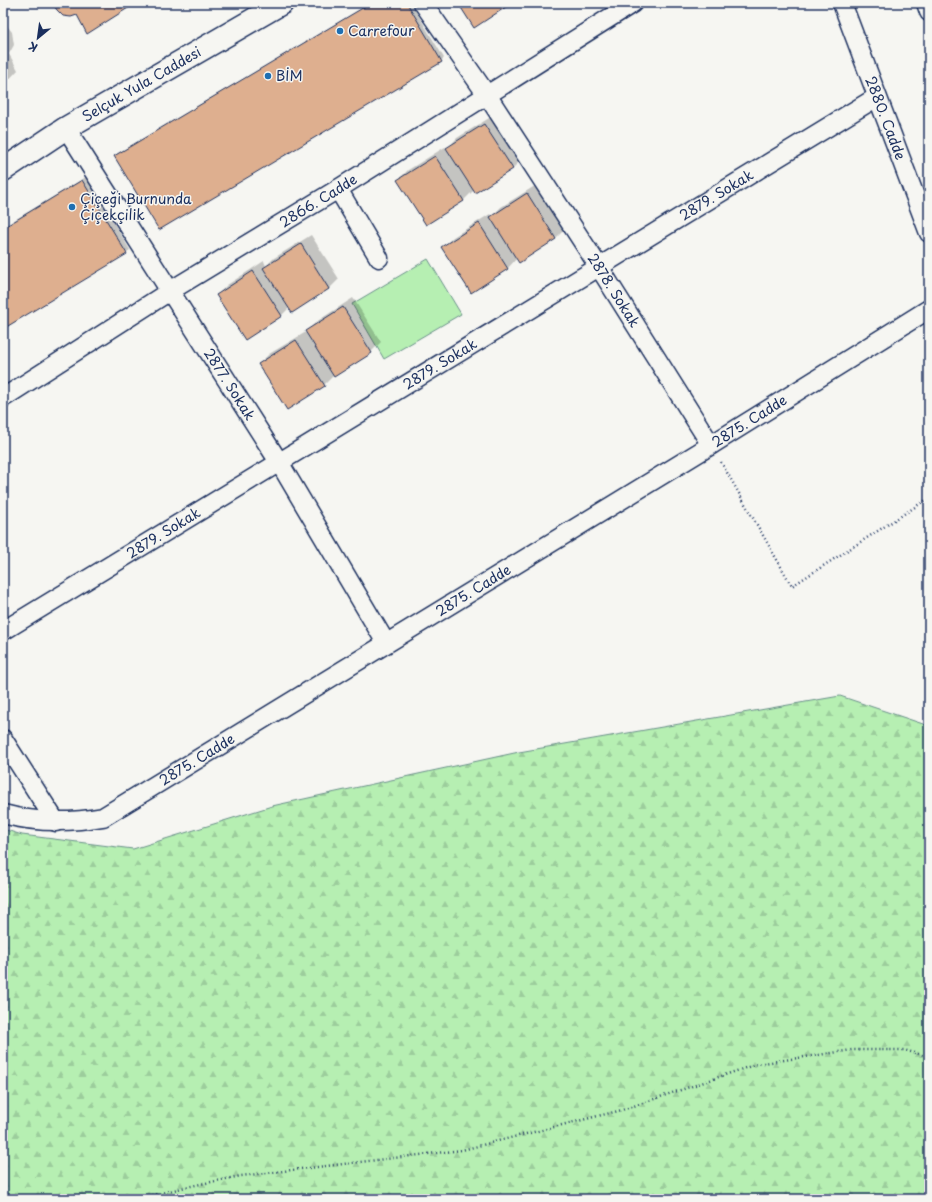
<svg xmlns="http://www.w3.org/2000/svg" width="932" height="1202" font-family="'Playpen Sans',sans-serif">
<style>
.green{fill:#b6efb2;stroke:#688f88}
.forest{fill:url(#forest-firs);stroke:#688f88}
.shadow{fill:#0003}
.building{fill:#deaf8f;stroke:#1b2f5e}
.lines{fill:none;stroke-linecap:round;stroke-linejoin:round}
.street-casing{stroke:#1b2f5e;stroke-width:21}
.secondary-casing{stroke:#1b2f5e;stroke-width:25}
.path{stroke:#1b2f5e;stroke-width:2.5;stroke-dasharray:1 3;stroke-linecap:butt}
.street{stroke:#f6f6f2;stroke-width:18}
.secondary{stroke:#f6f6f2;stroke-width:22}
.poi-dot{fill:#1f6fb2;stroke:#f6f6f2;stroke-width:1.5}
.labels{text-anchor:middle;stroke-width:3;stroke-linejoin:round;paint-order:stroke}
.poi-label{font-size:14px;fill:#1b2f5e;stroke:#f6f6f2;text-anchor:start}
.street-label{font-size:14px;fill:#1b2f5e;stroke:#f6f6f2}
</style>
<defs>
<pattern id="forest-firs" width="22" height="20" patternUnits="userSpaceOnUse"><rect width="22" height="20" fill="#b6efb2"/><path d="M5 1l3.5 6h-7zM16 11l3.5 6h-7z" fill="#9ccd9c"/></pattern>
</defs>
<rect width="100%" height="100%" fill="#f6f6f2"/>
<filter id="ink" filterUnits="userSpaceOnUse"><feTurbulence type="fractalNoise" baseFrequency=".025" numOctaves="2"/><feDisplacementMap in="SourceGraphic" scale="8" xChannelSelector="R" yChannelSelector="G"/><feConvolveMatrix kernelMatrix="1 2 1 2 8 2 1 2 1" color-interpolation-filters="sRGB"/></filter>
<g filter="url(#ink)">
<polygon class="green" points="428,259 461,314 384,359 352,304"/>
<polygon class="forest" points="840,696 929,726 929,1199 201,1199 200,1196 191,1199 3,1199 3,829 22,835 133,849 272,806 519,752"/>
<g class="shadow">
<polygon points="371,3 411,3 444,58 441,61 115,156 118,153"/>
<polygon points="4,22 12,32 14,45 9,54 18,70 3,86 3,23"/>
<polygon points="494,115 522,159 512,169 474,190 463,201 398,180 408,170 445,147 447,149 457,138"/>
<polygon points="86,177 130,250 3,328 3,227"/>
<polygon points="538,184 566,228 556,238 519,261 517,258 508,268 471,291 443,247 453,237 490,214 491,217 501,207"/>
<polygon points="311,235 339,279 329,289 292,312 289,308 282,315 245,339 217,295 227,285 264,261 266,266 274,258"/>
<polygon points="353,298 381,342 371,352 334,375 324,385 259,364 269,354 306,332 316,322"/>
</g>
<g class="building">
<polygon points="52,3 136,3 87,34 77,15 71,17 63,16 57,10"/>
<polygon points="371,3 407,3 442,62 159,230 114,156"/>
<polygon points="458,3 512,3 474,28"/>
<polygon points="484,124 513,169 475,193 446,148"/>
<polygon points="435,156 464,201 426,225 397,180"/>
<polygon points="82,180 127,254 3,329 3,228"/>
<polygon points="527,193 556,239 519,263 490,217"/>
<polygon points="479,223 508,269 471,293 441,247"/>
<polygon points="301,244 329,289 292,313 263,268"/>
<polygon points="253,271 282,316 245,340 216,295"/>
<polygon points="343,307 372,353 334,377 305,331"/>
<polygon points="296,340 325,386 287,410 258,364"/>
</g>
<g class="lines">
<defs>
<g id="street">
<path id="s1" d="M 423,3 L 487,95 L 599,267 L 711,445"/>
<path id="s2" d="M 842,3 L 929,233"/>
<polyline points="926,3 929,12"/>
<path id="s3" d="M 66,128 L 279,462 L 386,643"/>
<polyline points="338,189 379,258"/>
<path id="s4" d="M 3,398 L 170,291 L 338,189 L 633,3"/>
<path id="s5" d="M 3,631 L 877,97"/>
<polyline points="3,739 56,822"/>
<path id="s6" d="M 3,814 C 36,823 69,823 103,817 L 711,445 L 929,309"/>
</g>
<g id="secondary">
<path id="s7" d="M 3,170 L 66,128 L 282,3"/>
</g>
</defs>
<use href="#street" class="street-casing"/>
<use href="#secondary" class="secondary-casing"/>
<g class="path">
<polyline points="721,462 792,586 929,498"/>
<polyline points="136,1199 186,1187 241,1176 462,1150 622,1110 757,1064 852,1050 904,1050 929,1057"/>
</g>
<use href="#street" class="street"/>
<use href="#secondary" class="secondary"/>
</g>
</g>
<g class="poi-dot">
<circle cx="340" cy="31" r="4"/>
<circle cx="268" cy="76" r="4"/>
<circle cx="72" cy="207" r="4"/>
</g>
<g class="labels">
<g class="poi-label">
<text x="348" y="36">Carrefour</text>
<text x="276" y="81">BİM</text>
<text x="80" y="204">Çiçeği Burnunda<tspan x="80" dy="16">Çiçekçilik</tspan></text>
</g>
<g class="street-label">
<text dy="5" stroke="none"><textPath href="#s7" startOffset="163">Selçuk Yula Caddesi</textPath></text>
<text dy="5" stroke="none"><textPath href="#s2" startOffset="123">2880. Cadde</textPath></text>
<text dy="5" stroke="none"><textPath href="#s5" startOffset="836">2879. Sokak</textPath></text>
<text dy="5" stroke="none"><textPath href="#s4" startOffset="372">2866. Cadde</textPath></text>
<text dy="5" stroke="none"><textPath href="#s1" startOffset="345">2878. Sokak</textPath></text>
<text dy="5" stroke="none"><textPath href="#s5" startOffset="512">2879. Sokak</textPath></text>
<text dy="5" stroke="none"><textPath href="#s3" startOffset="304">2877. Sokak</textPath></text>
<text dy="5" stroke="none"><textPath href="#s6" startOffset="859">2875. Cadde</textPath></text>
<text dy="5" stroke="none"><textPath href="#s5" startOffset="188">2879. Sokak</textPath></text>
<text dy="5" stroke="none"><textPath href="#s6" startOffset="535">2875. Cadde</textPath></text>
<text dy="5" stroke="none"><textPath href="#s6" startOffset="211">2875. Cadde</textPath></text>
</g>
</g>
<rect width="932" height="1202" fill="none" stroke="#f6f6f2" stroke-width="16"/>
<rect x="8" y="8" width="916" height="1186" fill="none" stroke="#1b2f5e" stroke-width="1.5" filter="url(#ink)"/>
<g transform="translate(38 38) rotate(209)" stroke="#f6f6f2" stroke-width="3" paint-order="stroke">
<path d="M0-3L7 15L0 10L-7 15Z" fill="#1b2f5e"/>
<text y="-6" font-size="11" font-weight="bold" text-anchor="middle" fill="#1b2f5e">K</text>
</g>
</svg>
